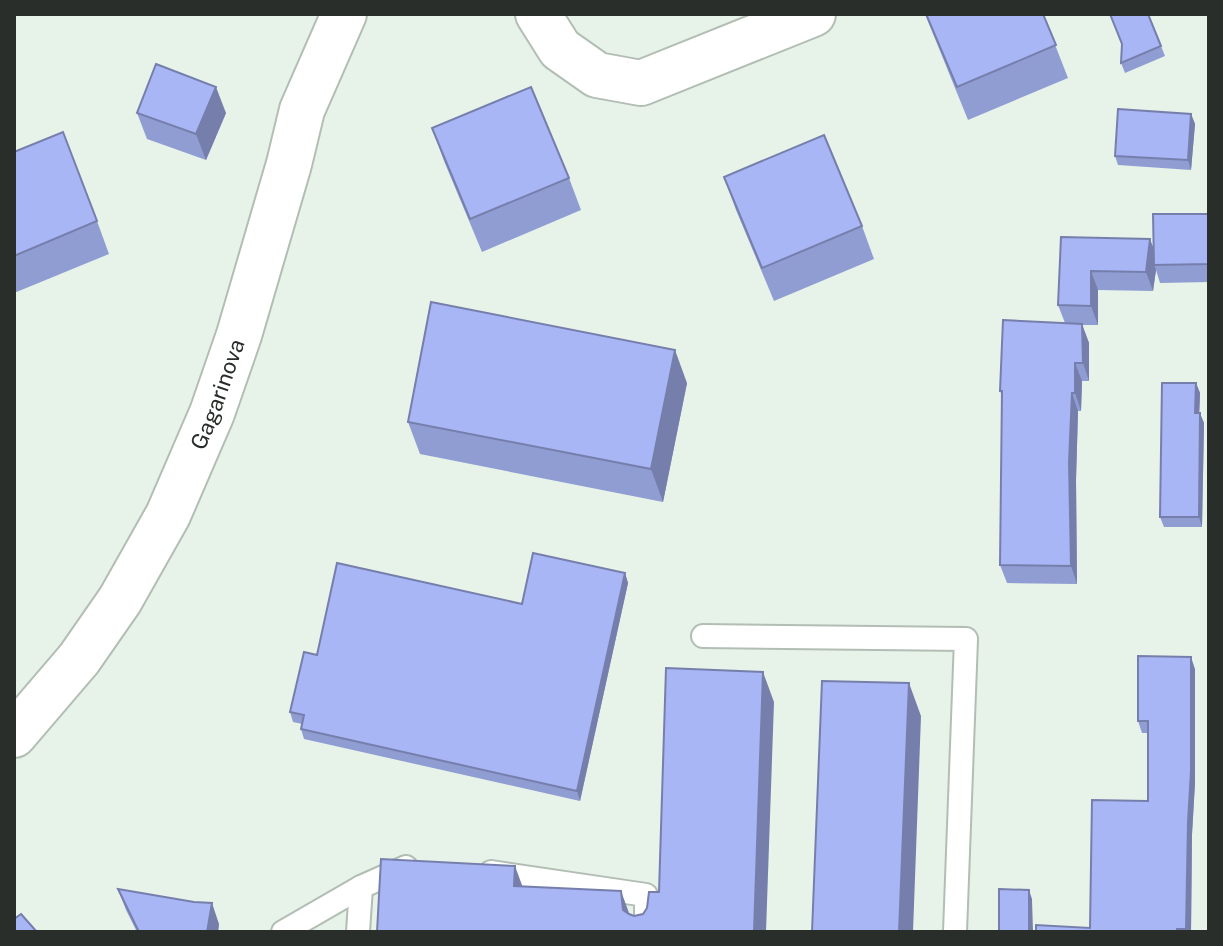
<svg xmlns="http://www.w3.org/2000/svg" width="1223" height="946" font-family="'Public Sans',sans-serif">
<style>
.lines{fill:none;stroke-linecap:round;stroke-linejoin:round}
.service-casing{stroke:#b2bdb4;stroke-width:26}
.minor-casing{stroke:#b2bdb4;stroke-width:48}
.service{stroke:#fff;stroke-width:22}
.minor{stroke:#fff;stroke-width:44}
.wall{fill:#909dd3}
.shaded-wall{fill:#767fac}
.building{fill:#a8b6f5;stroke:#767fac;stroke-width:2}
.labels{text-anchor:middle;stroke-width:6;stroke-linejoin:round;paint-order:stroke}
.street-label{font-size:22px;fill:#292e2a;stroke:#e7f3e9}
</style>
<rect width="100%" height="100%" fill="#e7f3e9"/>
<g class="lines">
<defs>
<g id="service">
<polyline points="703,636 966,639 955,932"/>
<polyline points="491,872 646,895 646,932"/>
<polyline points="283,932 361,887"/>
<polyline points="358,932 361,887 406,867"/>
</g>
<g id="minor">
<polyline points="538,14 560,49 597,75 641,83 813,14"/>
<path id="s1" d="M 14,735 L 79,659 L 120,600 L 168,515 L 212,413 L 239,335 L 289,164 L 302,110 L 344,14"/>
</g>
</defs>
<use href="#service" class="service-casing"/>
<use href="#minor" class="minor-casing"/>
<use href="#service" class="service"/>
<use href="#minor" class="minor"/>
</g>
<g class="wall">
<polygon points="925,14 1043,14 1068,78 968,120"/>
<polygon points="1161,46 1165,56 1125,73 1121,63"/>
<polygon points="137,113 226,113 206,160 147,139"/>
<polygon points="1191,114 1195,124 1191,170 1118,165 1115,156"/>
<polygon points="432,128 569,178 581,210 482,252 444,161"/>
<polygon points="14,152 97,221 109,254 14,293"/>
<polygon points="724,177 862,226 874,259 774,301 736,210"/>
<polygon points="1209,214 1209,282 1160,283 1156,270 1153,291 1098,290 1098,325 1082,325 1089,343 1089,381 1082,381 1081,411 1078,411 1076,480 1077,584 1007,583 1000,565 1002,396 1000,391 1065,323 1058,305 1061,237 1154,247"/>
<polygon points="687,383 663,502 420,454 408,422"/>
<polygon points="1196,383 1200,393 1199,413 1204,423 1202,527 1164,527 1160,517"/>
<polygon points="625,573 628,583 580,801 304,739 301,729 302,724 293,722 290,712 317,655 522,604"/>
<polygon points="1195,669 1195,783 1192,834 1191,932 1036,932 1090,928 1148,801 1148,733 1142,733 1138,721"/>
<polygon points="118,889 219,924 218,932 137,932 126,910"/>
</g>
<g class="shaded-wall">
<polygon points="216,87 226,113 206,160 196,134"/>
<polygon points="1191,114 1195,124 1191,170 1188,160"/>
<polygon points="1150,239 1157,257 1154,265 1156,270 1153,291 1146,272"/>
<polygon points="1091,271 1098,290 1098,325 1091,306"/>
<polygon points="1082,324 1089,343 1089,381 1083,363"/>
<polygon points="675,350 687,383 663,502 651,469"/>
<polygon points="1075,363 1082,381 1081,411 1075,393"/>
<polygon points="1196,383 1200,393 1199,423 1195,413"/>
<polygon points="1072,393 1078,411 1076,480 1077,584 1071,566 1069,462"/>
<polygon points="1200,413 1204,423 1202,527 1199,517"/>
<polygon points="625,573 628,583 580,801 577,791"/>
<polygon points="1191,657 1195,669 1195,783 1192,834 1191,932 1187,932 1186,929"/>
<polygon points="763,672 774,702 766,932 754,932"/>
<polygon points="909,683 921,716 913,932 899,932"/>
<polygon points="515,866 526,896 514,886"/>
<polygon points="1029,890 1032,899 1033,932 1029,932"/>
<polygon points="621,891 632,921 623,910"/>
<polygon points="212,903 219,924 218,932 207,932"/>
</g>
<g class="building">
<polygon points="926,14 1043,14 1056,45 957,87"/>
<polygon points="1110,14 1148,14 1161,46 1121,63 1122,44"/>
<polygon points="156,64 216,87 196,134 137,113"/>
<polygon points="531,87 569,178 470,219 432,128"/>
<polygon points="1118,109 1191,114 1188,160 1115,156"/>
<polygon points="63,132 97,221 14,256 14,152"/>
<polygon points="824,135 862,226 762,268 724,177"/>
<polygon points="1153,214 1209,214 1209,264 1154,265"/>
<polygon points="1061,237 1150,239 1146,272 1091,271 1091,306 1058,305"/>
<polygon points="431,302 675,350 651,469 408,422"/>
<polygon points="1003,320 1082,324 1083,363 1075,363 1075,393 1072,393 1069,462 1071,566 1000,565 1002,391 1000,391"/>
<polygon points="1162,383 1196,383 1195,413 1200,413 1199,517 1160,517"/>
<polygon points="533,553 625,573 577,791 301,729 304,715 290,712 304,652 317,655 337,563 522,604"/>
<polygon points="1138,656 1191,657 1191,771 1188,822 1186,929 1177,929 1177,932 1036,932 1036,925 1090,928 1092,800 1148,801 1148,721 1138,721"/>
<polygon points="666,668 763,672 754,932 377,932 381,859 515,866 514,886 621,891 623,910 629,914 634,916 643,914 647,908 649,892 659,892"/>
<polygon points="822,681 909,683 899,932 812,932"/>
<polygon points="118,889 194,902 212,903 207,932 139,932"/>
<polygon points="999,889 1029,890 1029,932 999,932"/>
<polygon points="21,914 37,932 14,932 14,919"/>
</g>
<g class="labels">
<g class="street-label">
<text dy="8" stroke="none"><textPath href="#s1" startOffset="400">Gagarinova</textPath></text>
</g>
</g>
<rect width="1223" height="946" fill="none" stroke="#292e2a" stroke-width="32"/>
</svg>
